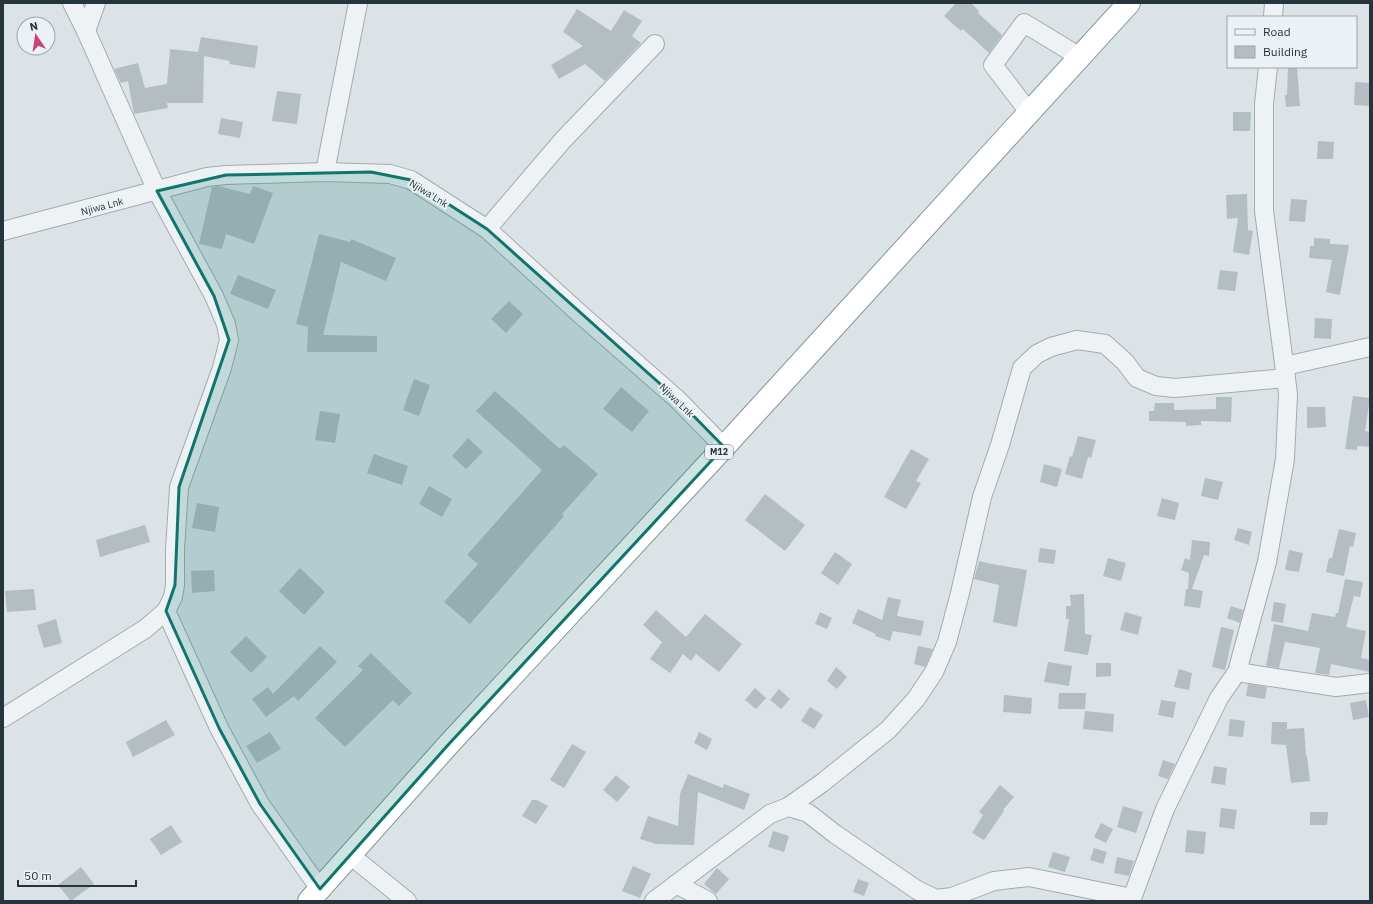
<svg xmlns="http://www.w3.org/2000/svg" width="1373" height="904" font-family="'IBM Plex Sans',sans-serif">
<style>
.building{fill:#b4bdc2}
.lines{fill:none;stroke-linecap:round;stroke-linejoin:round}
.minor-casing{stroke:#a2abb0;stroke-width:20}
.highway-casing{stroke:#84949c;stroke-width:24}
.minor{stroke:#eff2f4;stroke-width:18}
.highway{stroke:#fff;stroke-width:22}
.marked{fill:#0f766e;fill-opacity:0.2;stroke:#0f766e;stroke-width:3;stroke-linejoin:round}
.labels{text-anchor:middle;stroke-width:4;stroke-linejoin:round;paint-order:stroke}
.shield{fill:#ebf1f4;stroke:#616d73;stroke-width:1}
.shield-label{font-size:9px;font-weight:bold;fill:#26343c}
.street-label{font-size:10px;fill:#26343c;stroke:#ebf1f4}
</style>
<rect width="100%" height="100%" fill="#dce3e6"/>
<g class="building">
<polygon points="956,3 971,3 979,11 978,13 1002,35 989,53 963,29 961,31 944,16"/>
<polygon points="577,9 611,31 624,10 642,21 632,36 641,43 605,81 585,64 559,79 551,65 583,46 563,32"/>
<polygon points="201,37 258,46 255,68 229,64 230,61 204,56 203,103 167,103 168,108 134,114 128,81 121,83 114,69 138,63 145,88 167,84 170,49 198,52"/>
<polygon points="1288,67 1297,67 1300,106 1286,107 1285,95 1287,95"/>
<polygon points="1355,82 1370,83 1370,106 1354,105"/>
<polygon points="277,91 301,94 297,124 272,121"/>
<polygon points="1233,112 1251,112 1250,131 1233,131"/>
<polygon points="221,118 243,122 240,138 218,134"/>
<polygon points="1318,141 1334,142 1333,159 1317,159"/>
<polygon points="218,186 250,194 253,186 273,193 254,244 226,234 222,249 199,244 212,187"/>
<polygon points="1247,194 1248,230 1253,231 1249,255 1233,252 1238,218 1227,219 1226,195"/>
<polygon points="1291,199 1307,200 1305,222 1289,221"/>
<polygon points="319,234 350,242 351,239 396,258 386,281 341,262 323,335 377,336 377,352 307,352 308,327 296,324"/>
<polygon points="1314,238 1330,239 1330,244 1349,245 1340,295 1326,292 1332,260 1309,258 1310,246 1314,246"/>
<polygon points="1220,270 1238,272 1235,291 1217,289"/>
<polygon points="238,275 276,290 268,309 230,294"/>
<polygon points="509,301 523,314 506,333 491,319"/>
<polygon points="1315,318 1332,319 1331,339 1314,338"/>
<polygon points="414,379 430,385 419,416 403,410"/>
<polygon points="621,387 649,411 632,432 603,409"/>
<polygon points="495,391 560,449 564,445 598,474 562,514 564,516 470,624 444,602 478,564 467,555 542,470 476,411"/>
<polygon points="1353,396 1370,398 1365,431 1370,432 1370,447 1357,446 1357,450 1345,449"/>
<polygon points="1216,397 1232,397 1231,422 1201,421 1201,425 1186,426 1186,422 1149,421 1149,411 1154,411 1155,403 1174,403 1174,410 1216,409"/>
<polygon points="1307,407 1325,407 1326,427 1307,428"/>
<polygon points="320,411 340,414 335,443 315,440"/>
<polygon points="1078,436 1096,440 1091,458 1088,457 1082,479 1065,474 1070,456 1072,457"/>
<polygon points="468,438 483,452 466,469 452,456"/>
<polygon points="911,449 929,459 916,481 921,483 906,509 884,497"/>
<polygon points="374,454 408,466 402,485 367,473"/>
<polygon points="1044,464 1062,469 1057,487 1040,482"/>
<polygon points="1205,478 1223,482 1218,500 1201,496"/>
<polygon points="429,486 452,499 442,517 419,504"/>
<polygon points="765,494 805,525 785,551 745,520"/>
<polygon points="1162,498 1179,503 1175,520 1157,516"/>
<polygon points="197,503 219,507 215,532 192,528"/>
<polygon points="145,525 150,542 100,557 96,540"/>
<polygon points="1238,528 1252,532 1249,545 1234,540"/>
<polygon points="1339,529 1356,533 1353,547 1350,546 1344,576 1326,572 1329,558 1332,558"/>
<polygon points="1192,540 1210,542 1209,556 1204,555 1192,589 1203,591 1200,608 1184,606 1186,589 1189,589 1188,589 1189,573 1181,570 1185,558 1190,560"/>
<polygon points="1040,548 1056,550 1054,564 1038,562"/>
<polygon points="1289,550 1303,553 1299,572 1285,570"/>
<polygon points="835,552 852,564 838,585 821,573"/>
<polygon points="1108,558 1126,563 1121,581 1103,576"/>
<polygon points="979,561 992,564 1027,570 1017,627 993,622 999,585 974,579"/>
<polygon points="300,568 325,592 304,615 279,591"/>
<polygon points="214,570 215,591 192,593 191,571"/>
<polygon points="1345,579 1363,582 1360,597 1354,596 1346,627 1366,631 1361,658 1370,660 1370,672 1331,664 1329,675 1315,673 1320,648 1285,642 1279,668 1266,666 1274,624 1308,631 1312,613 1335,617 1336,613 1338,613"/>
<polygon points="34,589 36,610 7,612 5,591"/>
<polygon points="1084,594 1085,634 1092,635 1088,655 1064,651 1069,619 1066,619 1066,606 1071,606 1070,595"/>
<polygon points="888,597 901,600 897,616 924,621 921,636 893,631 890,641 875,636 876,634 852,623 858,609 882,620"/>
<polygon points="1274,602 1286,604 1283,623 1271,621"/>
<polygon points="1231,606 1243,610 1240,623 1227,618"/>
<polygon points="656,610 686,637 705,614 742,644 719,672 696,654 691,661 683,654 670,673 650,659 662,642 643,625"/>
<polygon points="820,612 832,618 827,629 815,624"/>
<polygon points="1125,612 1142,617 1138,635 1120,630"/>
<polygon points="56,619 62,643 44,648 37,625"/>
<polygon points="1221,627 1234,630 1225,670 1212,667"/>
<polygon points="246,636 267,657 251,673 230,652"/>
<polygon points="320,646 337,662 298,701 294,696 266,717 252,699 268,687 273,694"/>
<polygon points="918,646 933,649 925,667 914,664"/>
<polygon points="371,653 412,693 399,706 393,700 345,747 315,718 363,670 358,666"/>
<polygon points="1048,662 1072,666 1069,686 1044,682"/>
<polygon points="1096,663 1111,663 1111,676 1096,677"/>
<polygon points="836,667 847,677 837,689 827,681"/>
<polygon points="1179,669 1192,673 1189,690 1174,687"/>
<polygon points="1248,684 1267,687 1265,699 1246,696"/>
<polygon points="755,688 766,698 756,709 745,700"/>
<polygon points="779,689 790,699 781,709 770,700"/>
<polygon points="1059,693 1086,693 1085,709 1058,709"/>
<polygon points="1004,695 1032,698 1031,714 1003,712"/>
<polygon points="1161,700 1176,702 1173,718 1158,715"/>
<polygon points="1366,700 1369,717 1353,720 1350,703"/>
<polygon points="810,707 823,715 814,729 801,721"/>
<polygon points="1085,711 1114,714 1113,732 1083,729"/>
<polygon points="1230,719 1245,721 1243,737 1228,736"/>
<polygon points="166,720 175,735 133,757 126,742"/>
<polygon points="1272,722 1287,722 1287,729 1304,728 1306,756 1307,756 1310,781 1291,783 1286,745 1271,744"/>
<polygon points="270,732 281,749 257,763 246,746"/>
<polygon points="699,732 712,739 707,750 694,743"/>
<polygon points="572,744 586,752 564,788 550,780"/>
<polygon points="1163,760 1175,764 1168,779 1158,776"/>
<polygon points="1214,766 1227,768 1225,785 1211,783"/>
<polygon points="688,774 723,788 724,784 750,794 744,810 698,792 694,845 656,844 640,839 648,816 678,826 680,794"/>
<polygon points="616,775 630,787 617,802 603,790"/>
<polygon points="1000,785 1014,797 1003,810 1004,811 984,840 972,833 983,815 979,812"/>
<polygon points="532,800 537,800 548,806 536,824 522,816"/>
<polygon points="1123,806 1143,812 1136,833 1117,827"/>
<polygon points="1221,808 1237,810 1234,829 1219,827"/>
<polygon points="1310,812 1328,812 1327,825 1310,825"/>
<polygon points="1101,823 1113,829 1106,843 1094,837"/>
<polygon points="171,825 182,842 161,855 150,839"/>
<polygon points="1187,830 1206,832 1204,854 1185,852"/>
<polygon points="773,831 789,836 784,852 768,847"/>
<polygon points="1094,848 1107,852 1103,864 1090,860"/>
<polygon points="1053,852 1070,857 1065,872 1048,867"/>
<polygon points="1117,857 1134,861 1129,876 1114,873"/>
<polygon points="633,866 651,874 640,898 622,891"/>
<polygon points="81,867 94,884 71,901 58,885"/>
<polygon points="717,868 729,879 716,894 704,884"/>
<polygon points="858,879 869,883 864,896 853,892"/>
</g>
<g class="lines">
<defs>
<g id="minor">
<polyline points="1273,17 1274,3"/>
<polyline points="86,31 96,3"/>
<polyline points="1029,112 993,65 1024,23 1080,57"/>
<polyline points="325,172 358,3"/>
<polyline points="487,229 563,140 655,44"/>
<polyline points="3,231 207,177 226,175 325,172 390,174 411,180 487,229 579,313 677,399 724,447"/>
<polyline points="1285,366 1370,347"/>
<polyline points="166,611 219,728 260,804 320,889"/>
<polyline points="1237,672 1336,687 1370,683"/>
<polyline points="3,718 145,629 166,611 173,597 175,585 175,549 179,487 222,368 229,340 226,324 214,296 157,191 86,31 72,3"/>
<polyline points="788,807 822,783 888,730 916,699 934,672 947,642 960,593 982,497 1000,445 1022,368 1037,354 1051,347 1077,340 1105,344 1125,362 1137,378 1156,386 1175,388 1286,378"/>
<polyline points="350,855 407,901"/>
<polyline points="676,884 708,901"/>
<polyline points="654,901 770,814 788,807 808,813 835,834 917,890 936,899 952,897 994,881 1029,877 1132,898"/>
<polyline points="1131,901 1165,809 1219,698 1237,672 1267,562 1285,459 1288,394 1264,211 1264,104 1268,67"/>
</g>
<polyline id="highway" points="309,901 448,745 724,447 1129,3"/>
</defs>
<use href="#minor" class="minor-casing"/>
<use href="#highway" class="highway-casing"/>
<use href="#minor" class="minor"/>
<use href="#highway" class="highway"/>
</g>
<path class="marked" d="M 371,172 L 411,180 L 487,229 L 677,399 L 724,447 L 448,745 L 320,889 L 260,804 L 219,728 L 166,611 L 175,585 L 179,487 L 229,340 L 214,296 L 157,191 L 226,175 Z"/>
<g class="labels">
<rect class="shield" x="705" y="445" width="28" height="14" rx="3"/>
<g class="shield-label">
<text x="719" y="455">M12</text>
</g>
<g class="street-label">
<text transform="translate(429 193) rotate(32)" y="4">Njiwa Lnk</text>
<text transform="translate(102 206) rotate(-15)" y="4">Njiwa Lnk</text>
<text transform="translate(677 400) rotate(44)" y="4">Njiwa Lnk</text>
</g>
</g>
<rect width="1373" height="904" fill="none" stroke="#26343c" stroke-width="8"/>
<rect x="1227" y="16" width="130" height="52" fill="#ebf1f4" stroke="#9ca5aa"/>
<rect x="1235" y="29" width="20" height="6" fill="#eff2f4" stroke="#9ca5aa"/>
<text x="1263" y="36" font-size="12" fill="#26343c">Road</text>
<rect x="1235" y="46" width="20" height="12" fill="#b4bdc2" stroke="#9ca5aa"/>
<text x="1263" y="56" font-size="12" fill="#26343c">Building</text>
<g transform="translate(36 36) rotate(347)"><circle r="19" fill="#ebf1f4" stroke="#9ca5aa"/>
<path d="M0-3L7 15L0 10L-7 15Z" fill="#c9437b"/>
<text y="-6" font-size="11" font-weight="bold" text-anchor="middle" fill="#26343c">N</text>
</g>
<path d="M18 880v6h118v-6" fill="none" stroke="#26343c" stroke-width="2"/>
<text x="24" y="880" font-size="12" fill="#26343c" stroke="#ebf1f4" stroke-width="3" paint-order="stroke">50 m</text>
</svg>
